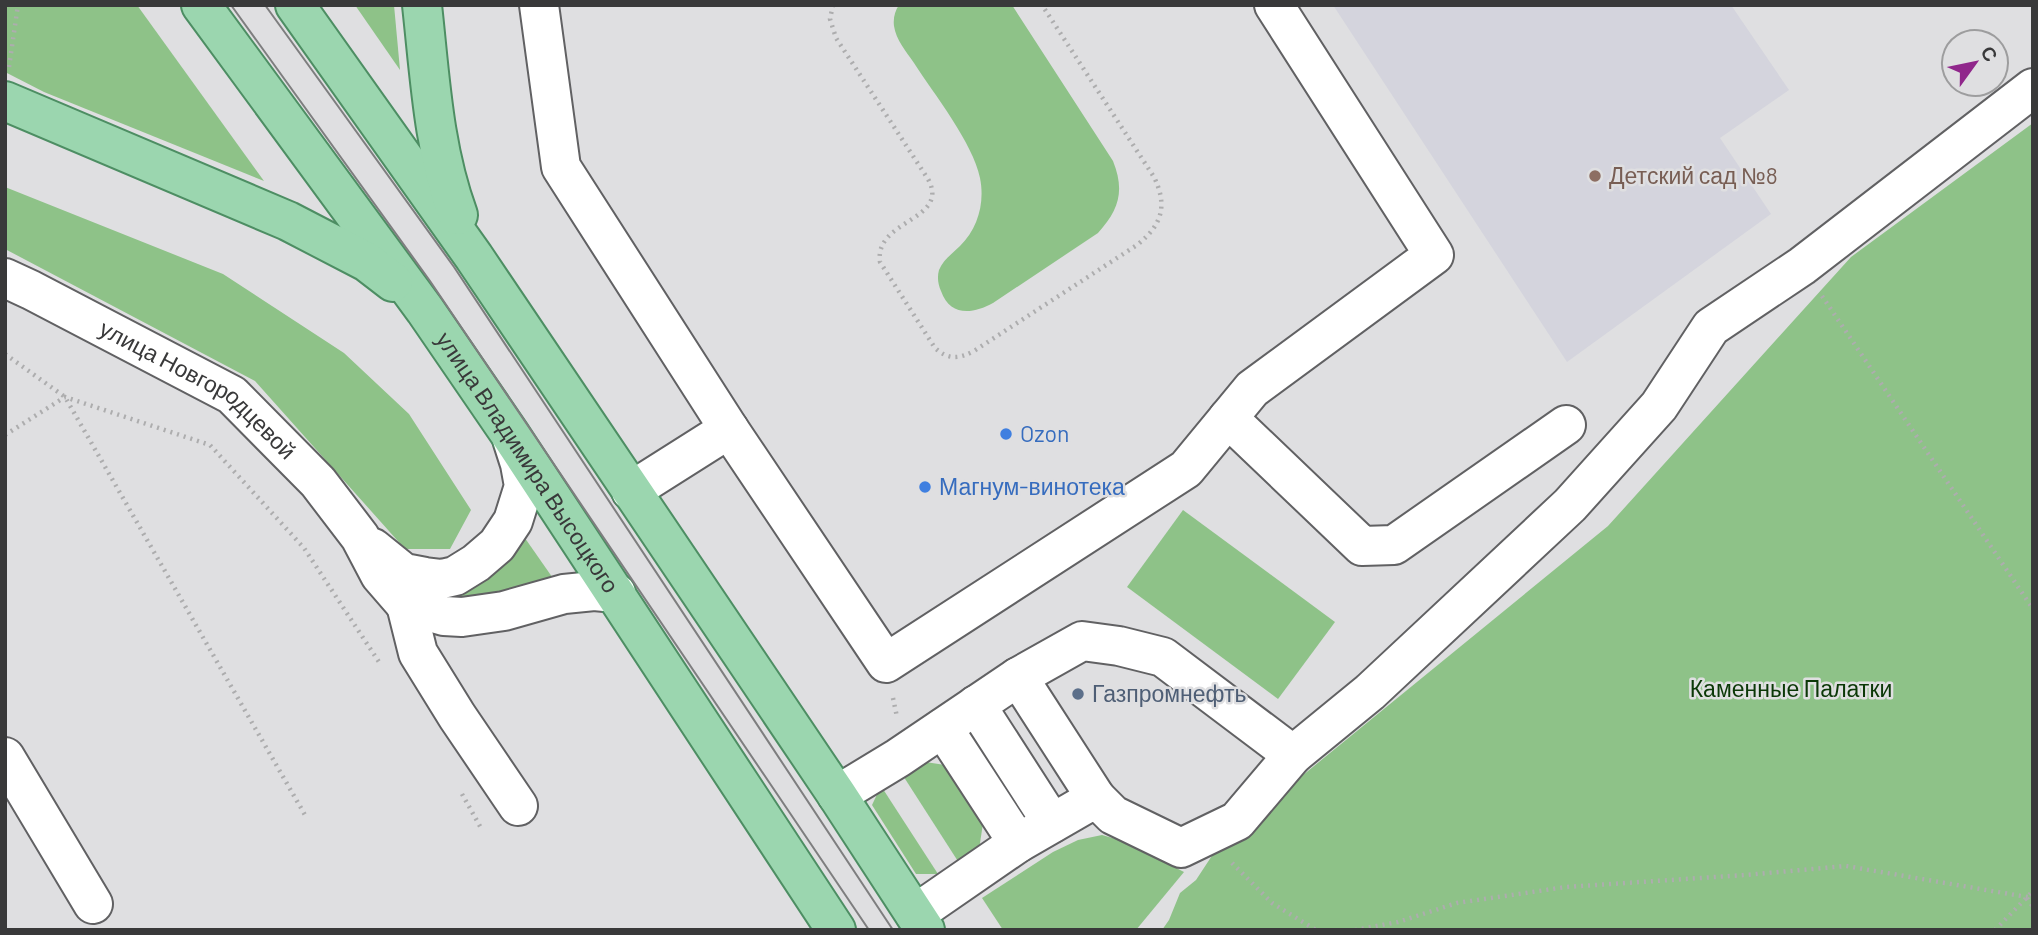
<svg xmlns="http://www.w3.org/2000/svg" width="2038" height="935" font-family="Barlow,sans-serif">
<style>
.built{fill:#d4d4dd}
.green{fill:#8ec288}
.lines{fill:none;stroke-linecap:round;stroke-linejoin:round}
.minor-casing{stroke:#616163;stroke-width:42}
.major-casing{stroke:#4d8e63;stroke-width:42}
.path{stroke:#adadae;stroke-width:4.5;stroke-dasharray:2 5;stroke-linecap:butt}
.minor{stroke:#fff;stroke-width:38}
.major{stroke:#9bd6af;stroke-width:38}
.tram{stroke:#7e7e7f;stroke-width:2}
.education-dot{fill:#8d6e63;stroke:#dfdfe1;stroke-width:2.5}
.shop-dot{fill:#3f7fe0;stroke:#dfdfe1;stroke-width:2.5}
.service-dot{fill:#5c6f8a;stroke:#dfdfe1;stroke-width:2.5}
.labels{text-anchor:middle;stroke-width:5;stroke-linejoin:round;paint-order:stroke}
.education-label{font-size:23px;fill:#785e54;stroke:#dfdfe1;text-anchor:start}
.street-label{font-size:23px;fill:#39393a;stroke:#dfdfe1}
.shop-label{font-size:23px;fill:#366cbe;stroke:#dfdfe1;text-anchor:start}
.park-label{font-size:23px;fill:#0b3807;stroke:#dfdfe1}
.service-label{font-size:23px;fill:#4e5e75;stroke:#dfdfe1;text-anchor:start}
</style>
<rect width="100%" height="100%" fill="#dfdfe1"/>
<polygon class="built" points="1333,5 1731,5 1789,90 1720,138 1771,214 1567,362"/>
<g class="green">
<polygon points="5,5 137,5 264,181 44,92 5,72"/>
<polygon points="355,5 394,5 400,70"/>
<path d="M 899,5 L 1012,5 L 1113,161 C 1125,191 1119,210 1098,233 L 993,303 C 973,314 950,317 941,291 C 938,284 937,277 939,270 C 943,260 952,254 960,246 C 978,228 985,203 980,178 C 973,143 934,94 914,63 C 906,51 896,40 894,26 C 893,18 895,11 899,5 Z"/>
<polygon points="2033,123 2033,930 1162,930 1169,920 1180,893 1196,880 1221,842 1608,526 1851,257"/>
<polygon points="5,187 223,274 344,353 409,414 471,510 450,549 405,549 255,381 5,249"/>
<polygon points="1183,510 1335,622 1278,699 1127,587"/>
<polygon points="513,521 564,594 462,617 425,577"/>
<polygon points="919,761 945,765 983,823 979,850 961,866 900,771"/>
<polygon points="881,786 938,874 916,874 872,805"/>
<polygon points="1102,835 1123,841 1184,872 1136,930 1003,930 982,898 1053,852 1078,840"/>
</g>
<g class="lines">
<defs>
<g id="minor">
<polyline points="539,5 561,167 729,429 886,663 1186,469 1252,389 1434,255 1274,5"/>
<path id="s1" d="M 5,278 L 31,290 L 232,395 L 318,482 L 360,537 L 380,575 L 406,605 L 444,616 L 462,617 L 504,611 L 564,594 L 594,591 L 616,593"/>
<polyline points="1228,418 1362,546 1394,545 1566,425"/>
<polyline points="631,491 729,429"/>
<polyline points="373,548 404,573 425,577 442,579 455,576 476,563 497,545 513,521 524,486 520,464 512,439"/>
<polyline points="406,605 418,653 457,716 518,806"/>
<polyline points="1018,677 1096,798"/>
<polyline points="976,705 1052,823"/>
<polyline points="943,728 1018,843"/>
<polyline points="5,757 93,904"/>
<polyline points="837,795 898,758 1018,677 1082,641 1119,646 1163,657 1293,755"/>
<polyline points="915,914 1018,843 1096,798 1113,815 1181,848 1237,821 1293,755 1370,692 1570,505 1659,406 1711,327 1802,266 2033,88"/>
</g>
<g id="major">
<path id="s2" d="M 201,5 L 425,310 L 510,434 L 836,930"/>
<polyline points="295,5 474,257 837,795 925,930"/>
<path d="M 422,5 C 430,77 433,147 458,215"/>
<polyline points="5,101 288,221 367,262 393,282"/>
</g>
</defs>
<use href="#minor" class="minor-casing"/>
<use href="#major" class="major-casing"/>
<g class="path">
<path d="M 833,5 L 830,19 L 836,38 L 928,179 C 951,221 874,219 880,262 L 935,348 C 948,360 959,359 974,351 L 1137,245 C 1162,225 1168,206 1154,177 L 1042,5"/>
<polyline points="9,67 18,5"/>
<polyline points="1822,296 2033,609"/>
<polyline points="5,354 65,397 305,815"/>
<polyline points="5,435 65,397 210,445 304,548 381,665"/>
<polyline points="893,698 897,717"/>
<polyline points="462,794 481,828"/>
<polyline points="1232,863 1272,903 1316,930"/>
<polyline points="2027,898 2033,907"/>
<polyline points="1355,930 1398,922 1457,903 1566,887 1745,875 1846,866 2033,898"/>
<polyline points="1995,930 2033,891"/>
</g>
<use href="#minor" class="minor"/>
<use href="#major" class="major"/>
<g class="tram">
<polyline points="231,5 430,281 869,930"/>
<polyline points="265,5 454,267 893,930"/>
</g>
</g>
<circle class="education-dot" cx="1595" cy="176" r="7"/>
<g class="shop-dot">
<circle cx="1006" cy="434" r="7"/>
<circle cx="925" cy="487" r="7"/>
</g>
<circle class="service-dot" cx="1078" cy="694" r="7"/>
<g class="labels">
<g class="education-label">
<text x="1609" y="184">Детский сад №8</text>
</g>
<g class="street-label">
<text dy="8" stroke="none"><textPath href="#s1" startOffset="224">улица Новгородцевой</textPath></text>
<text dy="8" stroke="none"><textPath href="#s2" startOffset="562">улица Владимира Высоцкого</textPath></text>
</g>
<g class="shop-label">
<text x="1020" y="442">Ozon</text>
<text x="939" y="495">Магнум-винотека</text>
</g>
<g class="park-label">
<text x="1791" y="697">Каменные Палатки</text>
</g>
<g class="service-label">
<text x="1092" y="702">Газпромнефть</text>
</g>
</g>
<rect width="2038" height="935" fill="none" stroke="#39393a" stroke-width="14"/>
<g transform="translate(1975 63) rotate(57)"><circle r="33" fill="#dfdfe1" stroke="#9d9d9e" stroke-width="2"/>
<path d="M0-5L12 26L0 18L-12 26Z" fill="#90278b"/>
<text y="-10" font-size="19" font-weight="bold" text-anchor="middle" fill="#39393a">С</text>
</g>
</svg>
